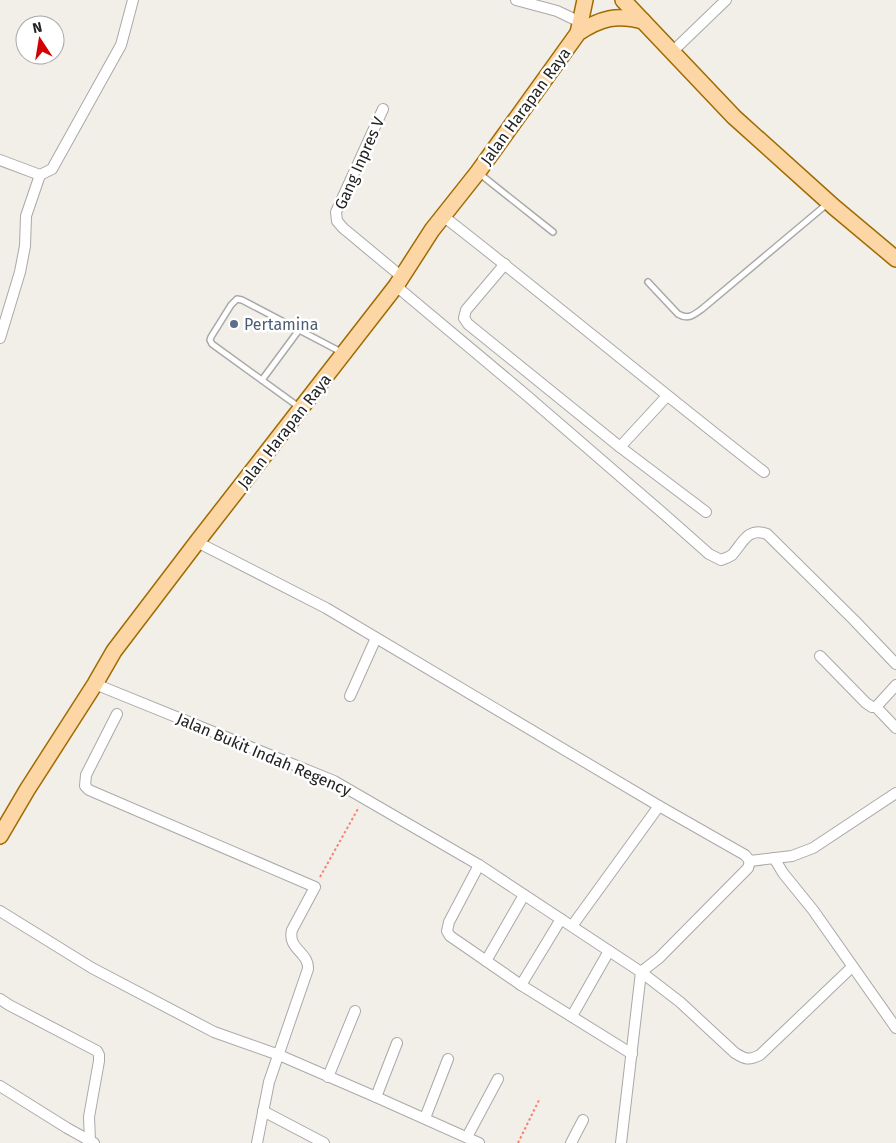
<svg xmlns="http://www.w3.org/2000/svg" width="896" height="1143" font-family="'Fira Sans',sans-serif">
<style>
.lines{fill:none;stroke-linecap:round;stroke-linejoin:round}
.service-casing{stroke:#a9a9a9;stroke-width:8}
.minor-casing{stroke:#a9a9a9;stroke-width:12}
.primary-casing{stroke:#a06b00;stroke-width:18}
.path{stroke:#fa8072;stroke-width:2;stroke-dasharray:2.5 2.5;stroke-linecap:butt}
.service{stroke:#fff;stroke-width:5}
.minor{stroke:#fff;stroke-width:10}
.primary{stroke:#fcd6a4;stroke-width:15}
.service-dot{fill:#5c6f8a;stroke:#fff;stroke-width:2}
.labels{text-anchor:middle;stroke-width:5;stroke-linejoin:round;paint-order:stroke}
.street-label{font-size:16px;fill:#222;stroke:#fff}
.service-label{font-size:16px;fill:#4e5e75;stroke:#fff;text-anchor:start}
</style>
<rect width="100%" height="100%" fill="#f2efe9"/>
<g class="lines">
<defs>
<g id="service">
<polyline points="480,174 553,232"/>
<path d="M 648,282 L 678,314 C 688,320 694,315 702,309 L 827,204"/>
<polyline points="262,380 299,330"/>
<polyline points="299,407 212,344 210,340 211,337 231,305 237,299 242,300 343,353"/>
</g>
<g id="minor">
<polyline points="516,0 557,11 580,22"/>
<polyline points="672,52 726,0"/>
<polyline points="383,109 336,212 337,221 343,228 402,277"/>
<polyline points="0,160 40,175 52,169 121,45 133,0"/>
<path d="M 443,216 C 551,300 656,388 764,472"/>
<polyline points="505,264 466,310 464,318 468,324 620,447 706,512"/>
<path d="M 396,286 L 525,394 L 665,515 L 709,554 L 721,560 C 724,559 729,557 732,555 C 743,543 747,527 767,534 L 854,620 L 896,664"/>
<polyline points="0,338 20,272 25,246 26,216 40,175"/>
<polyline points="620,447 667,396"/>
<polyline points="197,542 326,608 659,806 745,855 750,861"/>
<polyline points="820,656 866,703 872,707 876,707 896,685"/>
<polyline points="95,684 334,781 479,865 641,972 659,958 748,868 750,861"/>
<polyline points="350,696 376,638"/>
<polyline points="876,707 896,728"/>
<path d="M 117,714 L 86,775 L 85,786 L 89,790 L 315,887 L 292,930 C 287,949 309,952 308,969 L 269,1082 L 257,1143"/>
<polyline points="774,858 783,873 813,910 896,1028"/>
<polyline points="750,861 792,856 813,848 896,793"/>
<polyline points="479,865 449,922 447,931 450,936 521,985 632,1054"/>
<polyline points="0,911 92,968 214,1032 279,1055 376,1097 479,1143"/>
<polyline points="572,926 659,806"/>
<polyline points="486,961 524,895"/>
<polyline points="521,985 561,919"/>
<polyline points="0,999 9,1005 97,1051 99,1055 99,1061 89,1117 90,1141"/>
<polyline points="572,1016 609,951"/>
<polyline points="328,1077 355,1011"/>
<polyline points="0,1086 67,1128 94,1143"/>
<polyline points="376,1097 397,1043"/>
<polyline points="263,1111 324,1143"/>
<polyline points="425,1118 448,1059"/>
<polyline points="467,1137 498,1079"/>
<polyline points="571,1143 583,1120"/>
<path d="M 621,1143 L 641,972 L 680,1002 L 735,1053 C 745,1059 748,1061 760,1055 L 852,967"/>
</g>
<g id="primary">
<polyline points="623,0 734,117 834,207 896,259"/>
<polyline points="578,33 585,0"/>
<path d="M 0,836 L 27,790 L 95,684 L 114,651 L 197,542 L 396,286 L 432,230 L 478,172 L 578,33 C 601,18 617,14 643,21"/>
</g>
</defs>
<use href="#service" class="service-casing"/>
<use href="#minor" class="minor-casing"/>
<use href="#primary" class="primary-casing"/>
<g class="path">
<polyline points="320,877 359,807"/>
<polyline points="518,1143 540,1098"/>
</g>
<use href="#service" class="service"/>
<use href="#minor" class="minor"/>
<use href="#primary" class="primary"/>
</g>
<circle class="service-dot" cx="234" cy="324" r="5"/>
<g class="labels">
<g class="street-label">
<text transform="translate(525 106) rotate(-54)" y="6">Jalan Harapan Raya</text>
<text transform="translate(359 163) rotate(-66)" y="6">Gang Inpres V</text>
<text transform="translate(284 431) rotate(-52)" y="6">Jalan Harapan Raya</text>
<text transform="translate(264 754) rotate(23)" y="6">Jalan Bukit Indah Regency</text>
</g>
<g class="service-label">
<text x="244" y="330">Pertamina</text>
</g>
</g>
<g transform="translate(40 40) rotate(348)"><circle r="24" fill="#ffffff" stroke="#a7a7a7"/>
<path d="M0-4L9 19L0 12L-9 19Z" fill="#d40000"/>
<text y="-8" font-size="14" font-weight="bold" text-anchor="middle" fill="#222222">N</text>
</g>
</svg>
